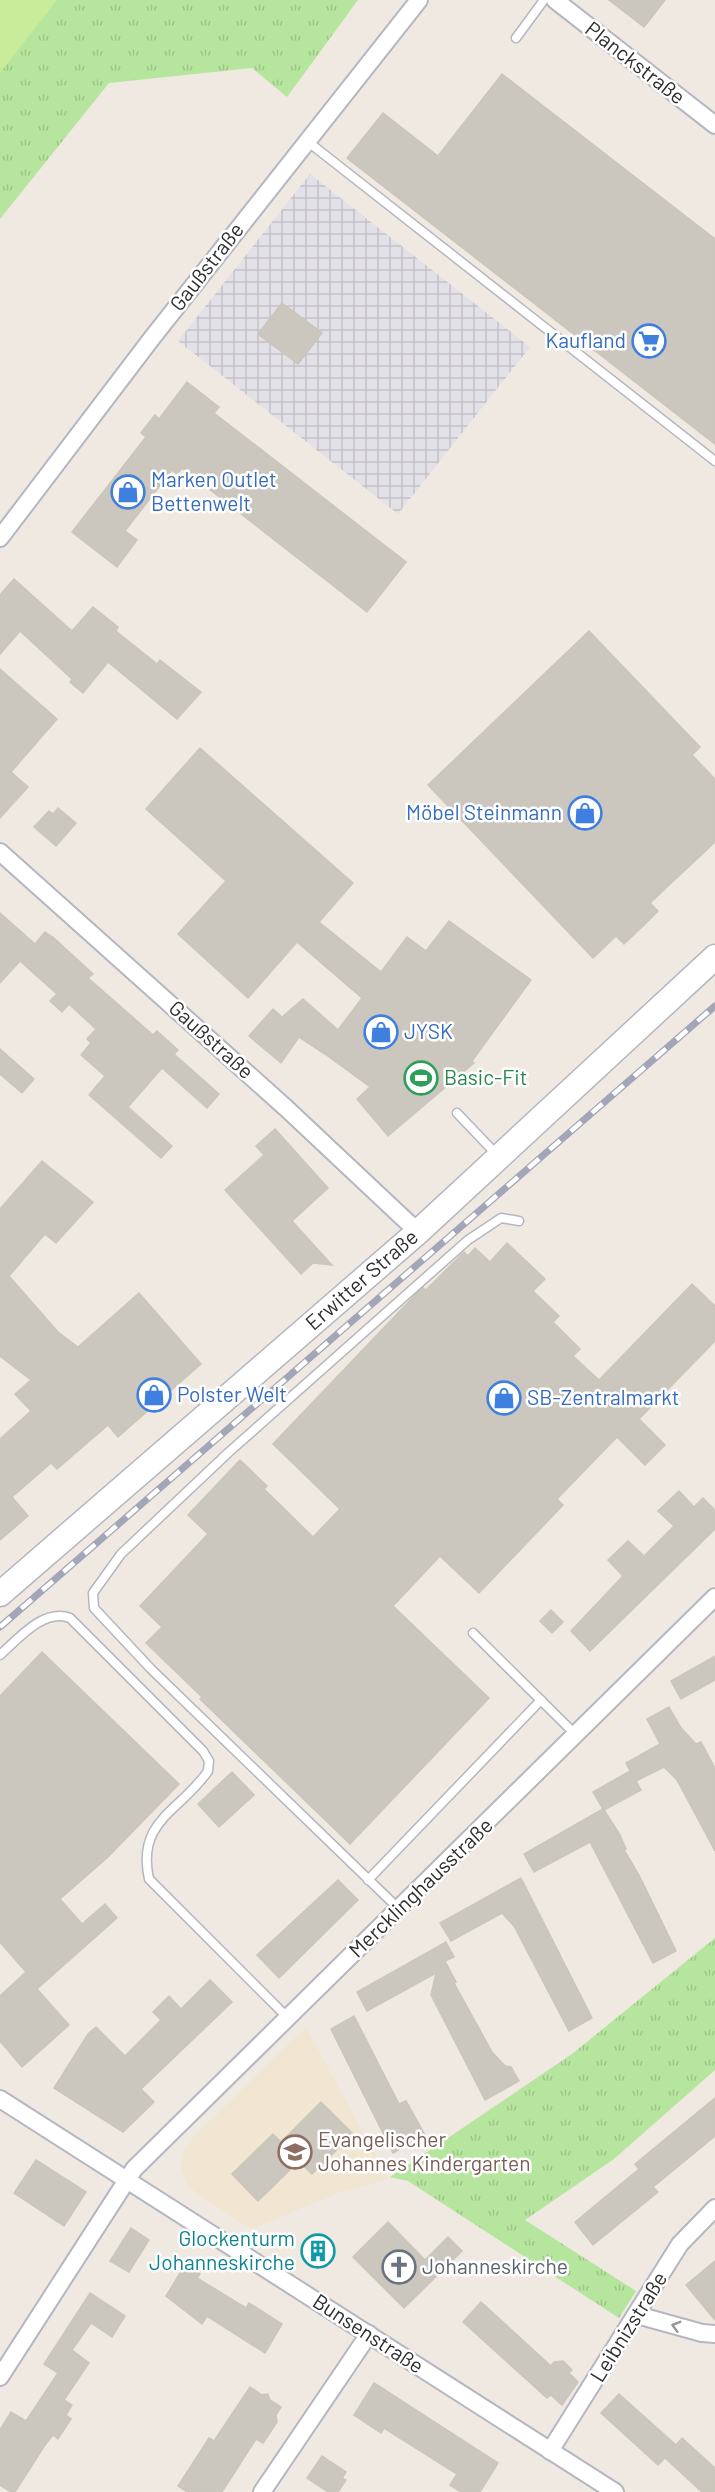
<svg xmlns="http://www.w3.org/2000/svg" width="715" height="2492" font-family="Barlow,sans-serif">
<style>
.industrial{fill:url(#industrial-grid)}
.education{fill:#f0e6d1}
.grass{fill:url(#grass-tufts)}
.pitch{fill:#c9ec9a}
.building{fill:#cbc7bf;stroke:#cbc5ba;stroke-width:1.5}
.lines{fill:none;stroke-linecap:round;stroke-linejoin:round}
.service-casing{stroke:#b4b7c1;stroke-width:11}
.minor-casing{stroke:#b4b7c1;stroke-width:20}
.secondary-casing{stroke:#b4b7c1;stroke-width:27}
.service{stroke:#fff;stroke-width:8}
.minor{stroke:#fff;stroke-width:16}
.secondary{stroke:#fff;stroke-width:24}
.rail-casing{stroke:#a3a6b8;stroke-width:7}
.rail{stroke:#fff;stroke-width:4.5;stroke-dasharray:14;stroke-linecap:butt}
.oneway{stroke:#969696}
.labels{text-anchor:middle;stroke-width:5;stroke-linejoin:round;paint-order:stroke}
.street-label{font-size:21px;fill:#2e2e2e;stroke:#fff}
.shop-label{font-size:21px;fill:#366cbe;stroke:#fff;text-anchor:start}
.leisure-label{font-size:21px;fill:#27864d;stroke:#fff;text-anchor:start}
.education-label{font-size:21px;fill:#785e54;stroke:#fff;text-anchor:start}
.culture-label{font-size:21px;fill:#0d838f;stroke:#fff;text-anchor:end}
.worship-label{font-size:21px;fill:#5b616d;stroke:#fff;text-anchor:start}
</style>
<defs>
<pattern id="industrial-grid" width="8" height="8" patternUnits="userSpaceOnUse" patternTransform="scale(1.5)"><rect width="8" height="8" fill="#e3e1e8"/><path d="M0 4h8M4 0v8" fill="none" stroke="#c3c1c7"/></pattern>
<pattern id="grass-tufts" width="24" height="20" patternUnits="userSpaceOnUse" patternTransform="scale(1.5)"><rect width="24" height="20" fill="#b6e59e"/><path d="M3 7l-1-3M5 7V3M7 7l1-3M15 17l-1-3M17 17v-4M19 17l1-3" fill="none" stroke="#9dc588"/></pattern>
</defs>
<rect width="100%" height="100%" fill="#efe9e1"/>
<polygon class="industrial" points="310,174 530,347 398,514 178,341"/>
<polygon class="education" points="306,2027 388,2179 338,2193 254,2228 247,2226 200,2196 187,2184 181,2168 184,2151 193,2138"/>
<g class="grass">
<polygon points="0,0 358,0 287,97 252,68 109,83 0,219"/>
<polygon points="715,1938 715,2070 614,2159 525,2220 636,2291 619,2318 408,2181 390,2177 572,2054"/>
</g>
<polygon class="pitch" points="0,0 57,0 0,73"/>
<g class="building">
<polygon points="609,0 665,0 644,27"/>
<polygon points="502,74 715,239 715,444 347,158 383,113 438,156"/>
<polygon points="282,303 322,333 298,364 258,334"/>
<polygon points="187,382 219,407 214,413 406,562 367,612 182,468 177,474 172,470 125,531 137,540 117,567 72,532 146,437 141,433 155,415 159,419"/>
<polygon points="14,579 72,631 93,607 118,627 116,631 157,664 160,660 201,692 177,719 108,662 83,693 70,682 72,679 20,631 0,654 0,595"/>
<polygon points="589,631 700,747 692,755 715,779 715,842 650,903 658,911 642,927 624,944 616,936 593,958 428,785"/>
<polygon points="0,669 57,719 11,772 28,787 0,818"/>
<polygon points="200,748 353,883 319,922 381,972 407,937 426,951 449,921 531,980 472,1061 474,1063 388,1136 357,1099 370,1087 325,1054 299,1037 281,1063 249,1036 273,1009 282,1017 303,999 338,1030 362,998 297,942 248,998 178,934 226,881 146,809"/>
<polygon points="58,808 76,823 56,846 34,827 49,811 53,814"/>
<polygon points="0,913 35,944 45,932 54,938 93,974 88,978 153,1035 157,1031 178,1050 174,1054 219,1094 207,1108 162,1068 128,1107 172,1146 161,1158 89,1095 105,1076 81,1055 91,1043 87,1039 96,1029 69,1004 62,1012 50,1001 57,994 20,961 0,983"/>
<polygon points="0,1049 34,1079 22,1093 0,1074"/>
<polygon points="275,1129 328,1188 292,1221 332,1265 313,1263 301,1274 225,1190 264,1155 256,1146"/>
<polygon points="42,1161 93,1202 56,1243 45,1234 9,1276 58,1332 78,1347 139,1293 201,1364 118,1437 108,1425 57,1469 51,1463 12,1497 28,1516 0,1540 0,1439 31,1411 15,1394 31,1380 0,1356 0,1209"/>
<polygon points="507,1243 545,1279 533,1291 559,1316 553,1322 580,1349 573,1356 599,1380 692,1284 715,1306 715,1341 639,1419 665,1445 645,1465 617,1437 557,1499 563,1505 479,1593 440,1556 393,1606 489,1698 350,1844 200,1699 202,1697 146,1643 162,1627 140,1606 208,1534 188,1515 240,1460 267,1486 264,1489 313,1537 340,1509 273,1444 415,1295 423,1288 426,1290 464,1252 468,1256 475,1248 490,1262"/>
<polygon points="679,1491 694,1507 703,1498 715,1510 715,1529 590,1651 571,1631 623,1576 608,1560 628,1541 644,1556 674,1526 658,1511"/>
<polygon points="551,1610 563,1622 552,1633 540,1621"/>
<polygon points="42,1652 179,1784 108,1857 60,1899 82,1924 105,1904 117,1918 37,1989 69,2025 22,2067 0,2041 0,1996 26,1972 0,1942 0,1696"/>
<polygon points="715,1656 715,1680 681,1699 671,1681"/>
<polygon points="669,1707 681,1728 696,1744 701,1742 715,1768 715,1851 677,1780 664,1767 636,1781 641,1790 604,1810 619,1833 626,1849 624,1850 639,1875 676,1951 653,1963 590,1842 534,1872 524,1854 603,1809 593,1792 630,1771 635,1780 626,1763 660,1744 647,1719"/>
<polygon points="232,1772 254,1795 219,1827 198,1804"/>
<polygon points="521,1878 592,2018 569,2031 514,1926 502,1913 451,1941 440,1923"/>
<polygon points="338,1880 358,1900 279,1978 257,1955"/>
<polygon points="446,1942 454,1957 445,1961 456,1982 454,1983 492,2052 505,2066 511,2067 519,2081 485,2100 431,1995 436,1973 367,2011 357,1992"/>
<polygon points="210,1980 232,2002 141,2089 154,2102 123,2132 54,2088 88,2034 96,2027 125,2056 161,2020 153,2012 169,1996 181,2009"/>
<polygon points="354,2016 399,2104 406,2101 425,2135 393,2153 331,2029"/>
<polygon points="715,2098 715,2136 653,2187 658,2192 593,2245 575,2222 639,2169 635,2164"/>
<polygon points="321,2102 353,2134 312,2174 299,2161 258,2201 232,2174 273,2134 281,2142"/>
<polygon points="36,2160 86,2192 64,2226 14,2193"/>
<polygon points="388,2222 425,2260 448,2237 462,2251 404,2308 353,2257"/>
<polygon points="131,2228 149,2240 129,2272 110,2261"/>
<polygon points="715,2261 715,2320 686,2285"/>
<polygon points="185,2265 200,2274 197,2278 246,2308 249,2303 282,2324 265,2353 207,2316 202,2324 166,2296"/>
<polygon points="90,2293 125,2316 112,2337 91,2323 72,2350 89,2363 64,2400 72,2405 66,2415 71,2419 58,2439 53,2435 45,2445 15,2492 11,2492 0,2485 0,2430 11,2412 26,2421 58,2373 44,2364"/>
<polygon points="481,2302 551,2366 554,2362 563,2361 572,2370 569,2373 578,2382 562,2405 551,2395 547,2398 463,2322"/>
<polygon points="374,2383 498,2463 480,2492 461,2492 450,2485 457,2474 384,2428 381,2433 354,2415"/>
<polygon points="250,2387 262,2395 268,2394 270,2400 281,2407 276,2415 277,2422 263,2443 256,2439 222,2492 187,2492 178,2486 209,2438 214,2441"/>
<polygon points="619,2394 676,2445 682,2438 715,2468 715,2492 702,2492 665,2458 658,2465 601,2413"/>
<polygon points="322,2456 346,2472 342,2478 346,2480 338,2492 328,2492 307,2478"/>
</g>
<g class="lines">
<defs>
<g id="service">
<polyline points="516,38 544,0"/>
<polyline points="307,141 715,461"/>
<polyline points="457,1113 498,1156"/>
<polyline points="473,1633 576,1735"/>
<path d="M 0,1655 C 19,1638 44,1608 70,1618 L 203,1751 L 209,1761 L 208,1771 C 181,1811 136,1820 149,1879 L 288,2018"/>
<polyline points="368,1880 541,1700"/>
<polyline points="399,1909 151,1669 94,1608 93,1593 121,1554 229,1452 468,1240 501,1218 519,1221"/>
</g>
<g id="minor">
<polyline points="555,0 715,125"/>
<polyline points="0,538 152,338 419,0"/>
<polyline points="0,852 286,1108 418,1232"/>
<polyline points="0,2099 615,2492"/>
<polyline points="637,2315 702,2333 715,2334"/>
<polyline points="0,2377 134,2169 715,1597"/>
<polyline points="550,2451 680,2244 715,2208"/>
<polyline points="262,2492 369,2334"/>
</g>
<polyline id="secondary" points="0,1594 418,1232 715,957"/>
</defs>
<use href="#service" class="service-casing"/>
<use href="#minor" class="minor-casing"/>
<use href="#secondary" class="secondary-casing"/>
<use href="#service" class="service"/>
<use href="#minor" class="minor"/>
<use href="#secondary" class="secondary"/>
<defs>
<polyline id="rail" points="0,1627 715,1006"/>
</defs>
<use href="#rail" class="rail-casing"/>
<use href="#rail" class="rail"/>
</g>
<defs><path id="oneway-chevron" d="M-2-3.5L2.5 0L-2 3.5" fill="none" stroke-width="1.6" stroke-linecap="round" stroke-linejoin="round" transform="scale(1.5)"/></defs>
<use class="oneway" href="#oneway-chevron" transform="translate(676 2326) rotate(-164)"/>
<defs>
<symbol id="supermarket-ring" viewBox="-11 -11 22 22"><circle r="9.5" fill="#fff" stroke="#3f7fe0" stroke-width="1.5"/><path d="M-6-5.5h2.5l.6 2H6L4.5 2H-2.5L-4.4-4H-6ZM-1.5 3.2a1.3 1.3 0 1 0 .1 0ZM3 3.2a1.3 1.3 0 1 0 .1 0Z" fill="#3f7fe0"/></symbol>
<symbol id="shop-ring" viewBox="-11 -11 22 22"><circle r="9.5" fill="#fff" stroke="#3f7fe0" stroke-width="1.5"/><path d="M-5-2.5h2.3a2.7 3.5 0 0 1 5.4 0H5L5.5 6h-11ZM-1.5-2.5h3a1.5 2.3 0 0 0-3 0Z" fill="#3f7fe0"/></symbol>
<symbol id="stadium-ring" viewBox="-11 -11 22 22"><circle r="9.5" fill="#fff" stroke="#2e9e5b" stroke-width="1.5"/><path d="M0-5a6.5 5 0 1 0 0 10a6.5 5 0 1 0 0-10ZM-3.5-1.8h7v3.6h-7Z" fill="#2e9e5b"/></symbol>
<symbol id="school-ring" viewBox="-11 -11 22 22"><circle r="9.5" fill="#fff" stroke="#8d6e63" stroke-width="1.5"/><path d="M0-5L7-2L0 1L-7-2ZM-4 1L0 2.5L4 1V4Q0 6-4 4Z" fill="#8d6e63"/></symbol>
<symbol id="building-ring" viewBox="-11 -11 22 22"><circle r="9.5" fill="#fff" stroke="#0f9aa8" stroke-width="1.5"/><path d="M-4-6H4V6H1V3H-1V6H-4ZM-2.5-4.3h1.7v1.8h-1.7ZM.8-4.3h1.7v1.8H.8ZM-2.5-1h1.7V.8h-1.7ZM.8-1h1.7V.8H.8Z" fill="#0f9aa8"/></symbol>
<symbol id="church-ring" viewBox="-11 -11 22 22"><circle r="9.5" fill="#fff" stroke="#6b7280" stroke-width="1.5"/><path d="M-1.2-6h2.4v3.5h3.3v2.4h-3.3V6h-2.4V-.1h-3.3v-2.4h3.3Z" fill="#6b7280"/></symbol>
</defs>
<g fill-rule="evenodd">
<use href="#supermarket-ring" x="630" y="322" width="38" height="38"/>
<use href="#shop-ring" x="109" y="473" width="38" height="38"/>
<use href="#shop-ring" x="566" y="794" width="38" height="38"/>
<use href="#shop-ring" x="362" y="1013" width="38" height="38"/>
<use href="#stadium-ring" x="402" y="1059" width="38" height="38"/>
<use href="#shop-ring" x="135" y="1376" width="38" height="38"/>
<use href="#shop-ring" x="485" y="1379" width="38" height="38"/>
<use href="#school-ring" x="276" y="2133" width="38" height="38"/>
<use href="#building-ring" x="299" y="2232" width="38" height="38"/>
<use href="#church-ring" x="380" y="2248" width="38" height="38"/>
</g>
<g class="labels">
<g class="street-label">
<text transform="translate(635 63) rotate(38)" y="7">Planckstraße</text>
<text transform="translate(207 267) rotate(-52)" y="7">Gaußstraße</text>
<text transform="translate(211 1040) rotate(42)" y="7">Gaußstraße</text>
<text transform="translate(362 1280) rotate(-41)" y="7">Erwitter Straße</text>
<text transform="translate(421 1888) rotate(-44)" y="7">Mercklinghausstraße</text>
<text transform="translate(629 2327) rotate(-58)" y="7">Leibnizstraße</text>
<text transform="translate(368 2334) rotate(33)" y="7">Bunsenstraße</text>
</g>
<g class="shop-label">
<text x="626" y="348" text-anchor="end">Kaufland</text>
<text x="151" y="487">Marken Outlet<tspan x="151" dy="24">Bettenwelt</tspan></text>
<text x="562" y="820" text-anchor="end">Möbel Steinmann</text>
<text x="404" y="1039">JYSK</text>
<text x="177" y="1402">Polster Welt</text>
<text x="527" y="1405">SB-Zentralmarkt</text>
</g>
<g class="leisure-label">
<text x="444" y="1085">Basic-Fit</text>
</g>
<g class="education-label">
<text x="318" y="2147">Evangelischer<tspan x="318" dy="24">Johannes Kindergarten</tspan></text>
</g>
<g class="culture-label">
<text x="295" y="2246">Glockenturm<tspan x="295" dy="24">Johanneskirche</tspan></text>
</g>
<g class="worship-label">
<text x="422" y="2274">Johanneskirche</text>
</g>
</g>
</svg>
